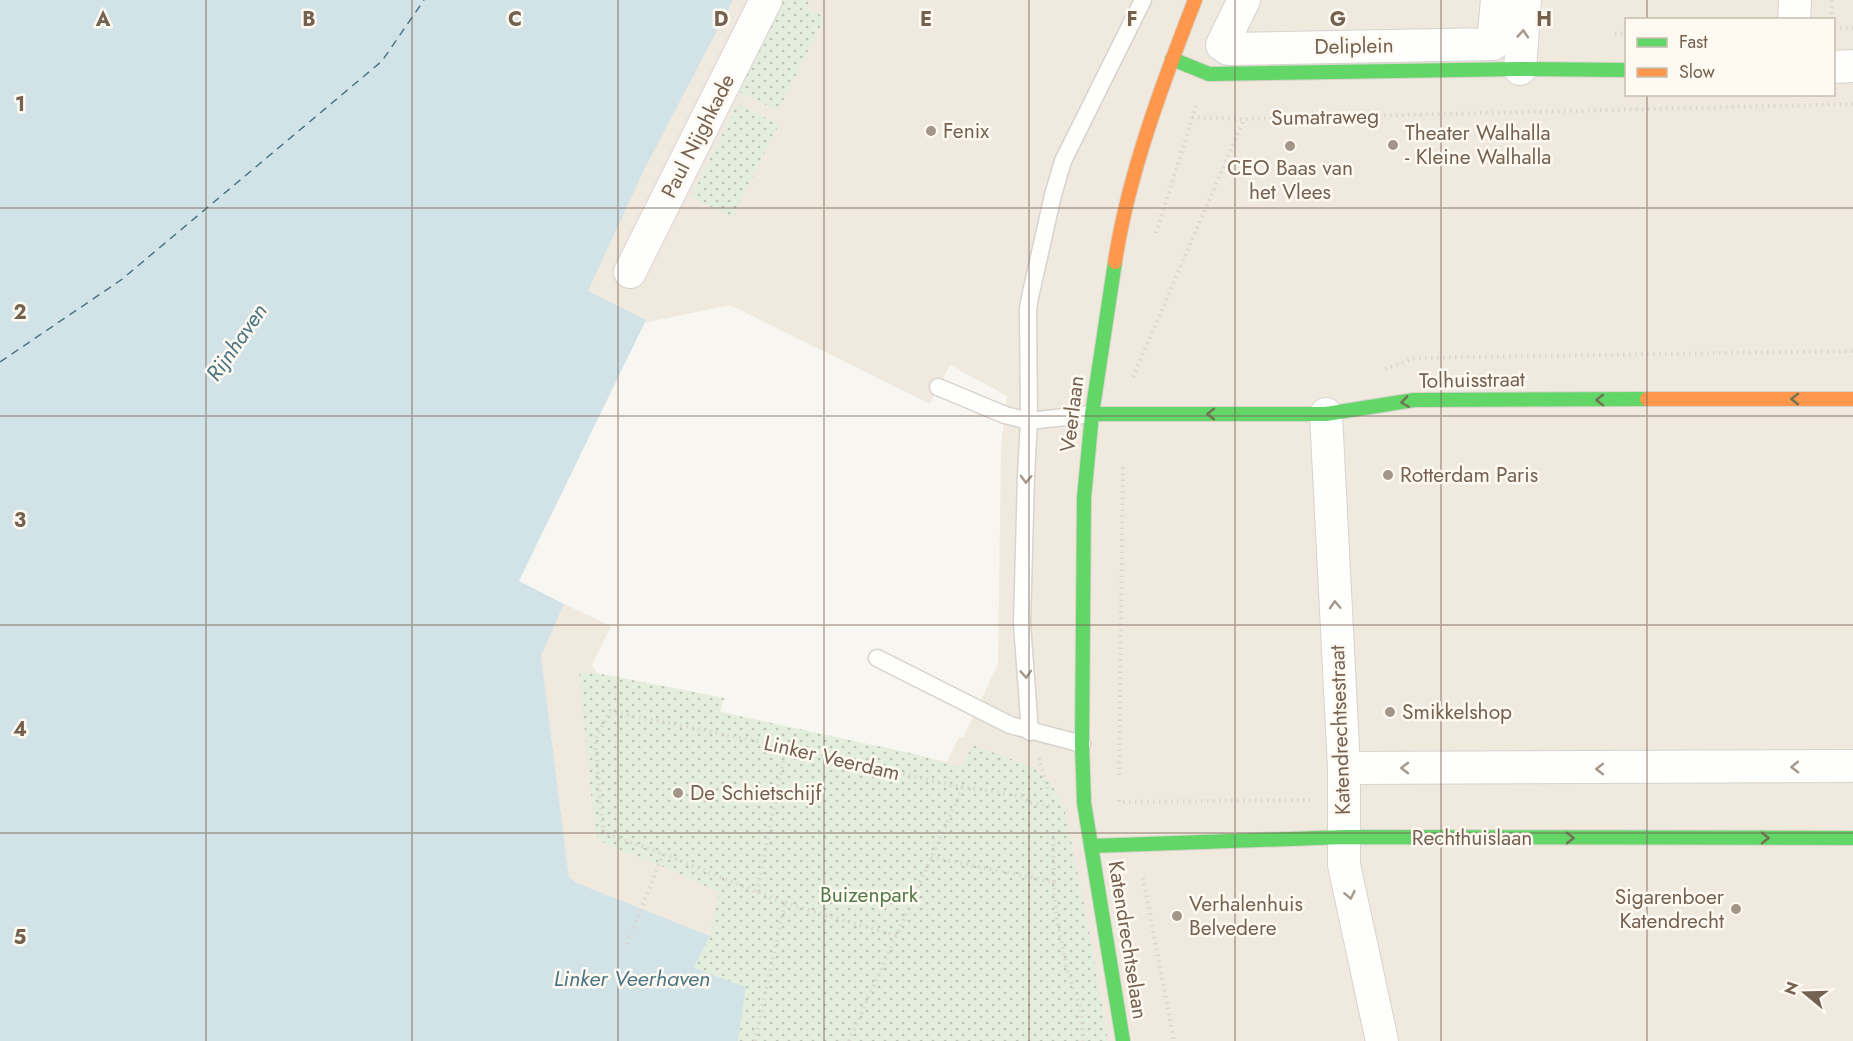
<svg xmlns="http://www.w3.org/2000/svg" width="1853" height="1041" font-family="Jost,sans-serif">
<style>
.residential{fill:#f0e9de;fill-rule:evenodd}
.grass{fill:url(#grass-dots)}
.water{fill:#d2e3e8}
.lines{fill:none;stroke-linecap:round;stroke-linejoin:round}
.ferry{stroke:#4c7685;stroke-width:1.5;stroke-dasharray:8 6;stroke-linecap:butt}
.lane-casing{stroke:#d7d3ce;stroke-width:19}
.street-casing{stroke:#d7d3ce;stroke-width:34}
.fast-casing{stroke:#d8d3cd;stroke-width:16}
.slow-casing{stroke:#d8d3cd;stroke-width:16}
.path{stroke:#dad6d0;stroke-width:4;stroke-dasharray:1.5 4.5;stroke-linecap:butt}
.lane{stroke:#fefefd;stroke-width:16}
.street{stroke:#fefefd;stroke-width:32}
.fast{stroke:#63d668;stroke-width:14}
.slow{stroke:#ff974d;stroke-width:14}
.oneway{stroke:#a5988d}
.oneway2{stroke:#727354}
.grid{fill:none;stroke:#756150;stroke-width:1.5;stroke-opacity:0.55}
.poi-dot{fill:#a39588;stroke:#fefaf2;stroke-width:2}
.labels{text-anchor:middle;stroke-width:5;stroke-linejoin:round;paint-order:stroke}
.street-label{font-size:21px;fill:#756150;stroke:#fefaf2}
.poi-label{font-size:21px;fill:#756150;stroke:#fefaf2;text-anchor:start}
.park-label{font-size:21px;fill:#527949;stroke:#fefaf2}
.water-label{font-size:22px;font-style:italic;fill:#4c7685;stroke:#fefaf2}
.grid-label{font-size:20px;text-anchor:middle;font-weight:bold;fill:#756150;stroke:#fefaf2;stroke-width:5;stroke-linejoin:round;paint-order:stroke}
</style>
<defs>
<pattern id="grass-dots" width="8" height="8" patternUnits="userSpaceOnUse" patternTransform="scale(1.5)"><rect width="8" height="8" fill="#e4eedc"/><path d="M2 2h.1M6 6h.1" fill="none" stroke="#bdc4b5" stroke-width="1.8" stroke-linecap="round"/></pattern>
</defs>
<rect width="100%" height="100%" fill="#f8f6f0"/>
<path class="residential" d="M 715,0 L 1853,0 L 1853,1041 L 738,1041 L 746,988 L 710,936 L 577,883 L 569,877 L 541,656 L 564,604 L 611,626 L 592,665 L 597,673 L 724,698 L 720,712 L 947,762 L 959,737 L 963,738 L 998,664 L 1001,447 L 1007,396 L 950,365 L 930,404 L 730,305 L 639,324 L 573,295 ZM 1626,20 L 1834,20 L 1834,94 L 1626,94 Z"/>
<g class="grass">
<polygon points="780,0 810,0 806,8 825,17 778,111 736,90"/>
<polygon points="737,104 779,124 732,217 691,197"/>
<polygon points="579,673 596,673 724,698 720,712 910,753 961,767 973,745 1032,767 1050,782 1064,807 1086,914 1108,1041 738,1041 746,988 694,968 710,936 719,892 659,865 614,848 600,841 595,832"/>
</g>
<polygon class="water" points="0,0 733,0 644,170 588,291 646,320 519,581 564,604 541,656 569,877 577,883 710,936 694,968 746,987 738,1041 0,1041"/>
<g class="lines">
<polyline class="ferry" points="0,362 121,280 382,61 424,0"/>
<defs>
<g id="lane">
<polyline points="938,387 1005,415 1029,421 1092,414"/>
<polyline points="877,658 1010,725 1082,744"/>
<polyline points="1030,732 1022,624 1026,475 1029,421 1028,309 1030,297 1053,195 1063,161 1143,0"/>
</g>
<g id="street">
<polyline points="1244,0 1222,45 1228,49 1493,44 1497,0"/>
<polyline points="1794,20 1795,0"/>
<polyline points="1834,67 1853,66"/>
<polyline points="1520,69 1525,0"/>
<polyline points="630,272 766,0"/>
<polyline points="1326,414 1344,768 1344,865 1382,1041"/>
<polyline points="1344,768 1853,766"/>
</g>
<g id="fast">
<polyline points="1172,59 1209,74 1520,69 1626,70"/>
<polyline points="1115,262 1092,414 1084,498 1082,744 1084,803 1123,1041"/>
<polyline points="1092,414 1326,414 1414,400 1647,399"/>
<polyline points="1091,846 1344,837 1853,838"/>
</g>
<g id="slow">
<path d="M 1115,262 C 1128,175 1163,82 1195,0"/>
<polyline points="1647,399 1853,399"/>
</g>
</defs>
<use href="#lane" class="lane-casing"/>
<use href="#street" class="street-casing"/>
<use href="#fast" class="fast-casing"/>
<use href="#slow" class="slow-casing"/>
<g class="path">
<polyline points="1831,20 1832,0"/>
<polyline points="1834,28 1853,28"/>
<polyline points="1615,34 1626,33"/>
<polyline points="1192,117 1244,119 1853,104"/>
<polyline points="1156,233 1197,103"/>
<polyline points="1385,369 1415,358 1853,351"/>
<polyline points="1133,377 1244,119"/>
<polyline points="1039,758 1048,791"/>
<polyline points="1119,775 1123,464"/>
<polyline points="1119,800 1119,802 1311,800"/>
<polyline points="931,857 1054,882 1053,832"/>
<polyline points="1143,878 1174,1041"/>
<polyline points="1054,882 1056,915 1068,973 1081,1010 1083,1041"/>
<polyline points="757,892 786,747"/>
<polyline points="785,903 897,936"/>
<polyline points="627,944 663,854"/>
<polyline points="755,1041 785,903 663,854 603,833 595,740 610,711 786,747 951,785 1021,796 1030,803 1050,806"/>
<polyline points="849,1041 963,787"/>
</g>
<use href="#lane" class="lane"/>
<use href="#street" class="street"/>
<use href="#fast" class="fast"/>
<use href="#slow" class="slow"/>
</g>
<defs><path id="oneway-chevron" d="M-2-3.5L2.5 0L-2 3.5" fill="none" stroke-width="1.6" stroke-linecap="round" stroke-linejoin="round" transform="scale(1.5)"/></defs>
<g class="oneway">
<use href="#oneway-chevron" transform="translate(1523 34) rotate(-86)"/>
<use href="#oneway-chevron" transform="translate(1026 479) rotate(92)"/>
<use href="#oneway-chevron" transform="translate(1335 605) rotate(-93)"/>
<use href="#oneway-chevron" transform="translate(1026 674) rotate(86)"/>
<use href="#oneway-chevron" transform="translate(1795 767) rotate(179)"/>
<use href="#oneway-chevron" transform="translate(1405 768) rotate(-180)"/>
<use href="#oneway-chevron" transform="translate(1600 769) rotate(-180)"/>
<use href="#oneway-chevron" transform="translate(1350 895) rotate(78)"/>
</g>
<g class="oneway2">
<use href="#oneway-chevron" transform="translate(1795 399) rotate(180)"/>
<use href="#oneway-chevron" transform="translate(1600 400) rotate(180)"/>
<use href="#oneway-chevron" transform="translate(1405 402) rotate(172)"/>
<use href="#oneway-chevron" transform="translate(1211 414) rotate(-180)"/>
<use href="#oneway-chevron" transform="translate(1570 838)"/>
<use href="#oneway-chevron" transform="translate(1765 838)"/>
</g>
<path class="grid" d="M 206,0 L 206,1041M 412,0 L 412,1041M 618,0 L 618,1041M 824,0 L 824,1041M 1029,0 L 1029,1041M 1235,0 L 1235,1041M 1441,0 L 1441,1041M 1647,0 L 1647,20M 1647,94 L 1647,1041M 0,208 L 1853,208M 0,416 L 1853,416M 0,625 L 1853,625M 0,833 L 1853,833"/>
<g class="poi-dot">
<circle cx="931" cy="131" r="6"/>
<circle cx="1393" cy="145" r="6"/>
<circle cx="1290" cy="146" r="6"/>
<circle cx="1388" cy="475" r="6"/>
<circle cx="1390" cy="712" r="6"/>
<circle cx="678" cy="793" r="6"/>
<circle cx="1736" cy="909" r="6"/>
<circle cx="1177" cy="916" r="6"/>
</g>
<g class="labels">
<g class="street-label">
<text transform="translate(1354 46) rotate(-1)" y="7">Deliplein</text>
<text transform="translate(1325 117) rotate(-1)" y="7">Sumatraweg</text>
<text transform="translate(698 136) rotate(-63)" y="7">Paul Nijghkade</text>
<text transform="translate(1472 380) rotate(-1)" y="7">Tolhuisstraat</text>
<text transform="translate(1072 414) rotate(-83)" y="7">Veerlaan</text>
<text transform="translate(1340 730) rotate(-92)" y="7">Katendrechtsestraat</text>
<text transform="translate(832 758) rotate(13)" y="7">Linker Veerdam</text>
<text x="1472" y="845">Rechthuislaan</text>
<text transform="translate(1128 940) rotate(81)" y="7">Katendrechtselaan</text>
</g>
<g class="poi-label">
<text x="943" y="138">Fenix</text>
<text x="1405" y="140">Theater Walhalla<tspan x="1405" dy="24">- Kleine Walhalla</tspan></text>
<text x="1290" y="175" text-anchor="middle">CEO Baas van<tspan x="1290" dy="24">het Vlees</tspan></text>
<text x="1400" y="482">Rotterdam Paris</text>
<text x="1402" y="719">Smikkelshop</text>
<text x="690" y="800">De Schietschijf</text>
<text x="1724" y="904" text-anchor="end">Sigarenboer<tspan x="1724" dy="24">Katendrecht</tspan></text>
<text x="1189" y="911">Verhalenhuis<tspan x="1189" dy="24">Belvedere</tspan></text>
</g>
<g class="park-label">
<text x="869" y="902">Buizenpark</text>
</g>
<g class="water-label">
<text transform="translate(236 342) rotate(-55)" y="8">Rijnhaven</text>
<text x="632" y="986">Linker Veerhaven</text>
</g>
</g>
<g class="grid-label">
<text x="103" y="26">A</text>
<text x="309" y="26">B</text>
<text x="515" y="26">C</text>
<text x="721" y="26">D</text>
<text x="926" y="26">E</text>
<text x="1132" y="26">F</text>
<text x="1338" y="26">G</text>
<text x="1544" y="26">H</text>
<text x="20" y="111">1</text>
<text x="20" y="319">2</text>
<text x="20" y="527">3</text>
<text x="20" y="736">4</text>
<text x="20" y="944">5</text>
</g>
<rect x="1625" y="18" width="210" height="78" fill="#fefaf2" stroke="#c7bdb1" stroke-width="1.5"/>
<rect x="1637" y="38" width="30" height="9" fill="#63d668" stroke="#c7bdb1" stroke-width="1.5"/>
<text x="1679" y="48" font-size="18" fill="#756150">Fast</text>
<rect x="1637" y="68" width="30" height="9" fill="#ff974d" stroke="#c7bdb1" stroke-width="1.5"/>
<text x="1679" y="78" font-size="18" fill="#756150">Slow</text>
<g transform="translate(1805 993) rotate(289)" stroke="#fefaf2" stroke-width="4.5" paint-order="stroke">
<path d="M0-4.5L10 22L0 15L-10 22Z" fill="#756150"/>
<text y="-9" font-size="16" font-weight="bold" text-anchor="middle" fill="#756150">N</text>
</g>
</svg>
